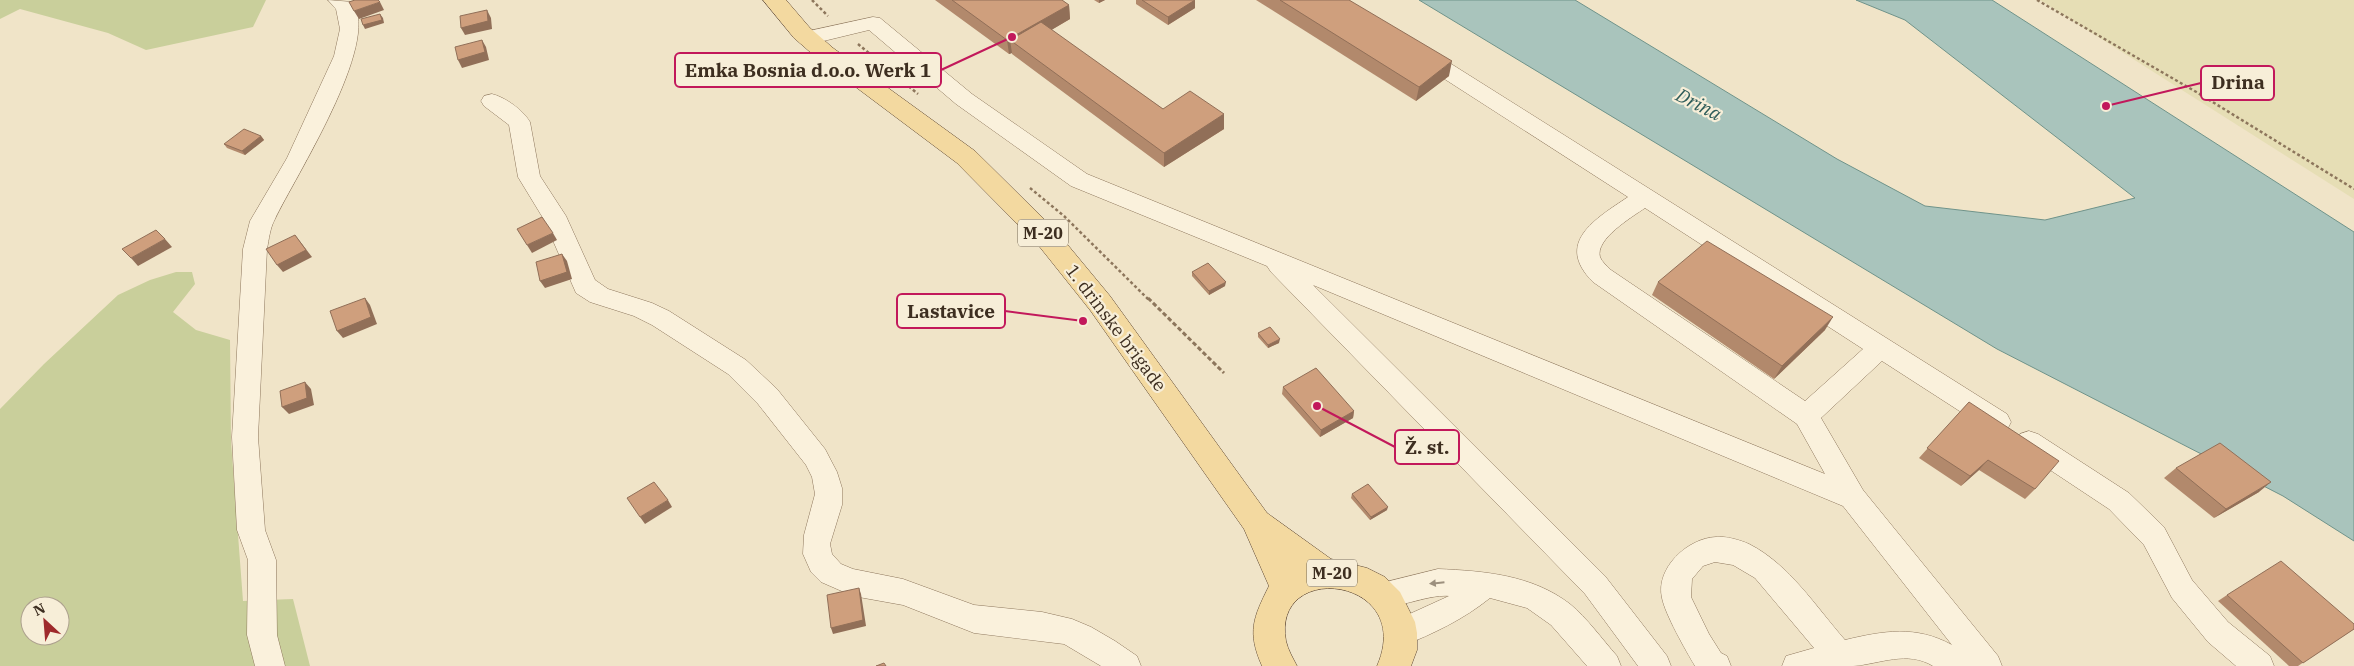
<svg xmlns="http://www.w3.org/2000/svg" width="2354" height="666" font-family="'IBM Plex Serif',serif">
<style>
.farmland{fill:#e6deb5}
.green{fill:#c9cf9b;fill-rule:evenodd}
.water{fill:#a9c4bc;stroke:#6f938a}
.lines{fill:none;stroke-linecap:round;stroke-linejoin:round}
.minor-casing{stroke:#8d765c;stroke-width:1}
.major-casing{stroke:#5b4430;stroke-width:1}
.path-far1{stroke:#8d765c;stroke-width:2.5;stroke-dasharray:3 2.5;stroke-linecap:butt}
.path{stroke:#8d765c;stroke-width:3;stroke-dasharray:4.5 2.5;stroke-linecap:butt}
.minor{fill:#faf1dc;fill-rule:evenodd}
.major{fill:#f3d9a0;fill-rule:evenodd}
.wall{fill:#b2896c}
.shaded-wall{fill:#916f58}
.building{fill:#cf9f7d;stroke:#916f58}
.oneway{fill:#9c907e}
.labels{text-anchor:middle;stroke-width:4.5;stroke-linejoin:round;paint-order:stroke}
.shield{fill:#f7eed8;stroke:#756857;stroke-width:1}
.shield-label{font-size:16px;font-weight:bold;fill:#3d2e20}
.street-label{font-size:18px;fill:#3d2e20;stroke:#f7eed8}
.water-label{font-size:19px;font-style:italic;fill:#2f5d5a;stroke:#f7eed8}
.leader{fill:none;stroke:#c2185b;stroke-width:2}
.callout-dot{fill:#c2185b;stroke:#f7eed8;stroke-width:2}
.callout{fill:#f7eed8;stroke:#c2185b;stroke-width:2}
.callout-label{font-size:19px;text-anchor:middle;font-weight:bold;fill:#3d2e20}
</style>
<rect width="100%" height="100%" fill="#f0e4c8"/>
<polygon class="farmland" points="2040,0 2354,0 2354,199"/>
<g class="green">
<polygon points="0,0 266,0 253,27 146,50 108,33 20,9 0,19"/>
<path d="M 176,272 L 192,272 L 195,284 L 173,312 L 196,330 L 230,340 L 231,442 L 243,601 L 293,599 L 310,666 L 0,666 L 0,409 L 44,364 L 118,295 L 150,280 ZM 30,606 L 60,606 L 60,636 L 30,636 Z"/>
</g>
<polygon class="water" points="1419,0 1575,0 1837,159 1925,206 2045,220 2135,198 1905,20 1856,0 1992,0 2354,232 2354,541 2283,496 1997,349"/>
<g class="lines">
<defs>
<g id="minor">
<path d="M 328,0 L 353,2 C 381,44 295,177 275,219 C 270,228 269,239 267,249 L 258,437 L 265,530 L 276,560 L 277,635 L 285,666 L 255,666 L 247,635 L 248,560 L 237,530 L 232,437 L 243,249 L 250,221 L 287,158 L 334,56 L 340,29 L 336,9 Z"/>
<path d="M 873,17 L 880,18 L 972,94 L 1087,174 L 1825,474 L 1797,424 L 1593,282 C 1554,243 1595,219 1628,197 L 1415,60 L 1412,55 L 1415,50 L 1422,48 L 1429,50 L 2007,414 L 2011,422 L 2007,430 L 1998,433 L 1989,430 L 1882,361 L 1821,418 L 1863,490 L 1998,656 L 2002,666 L 1933,666 C 1907,650 1880,664 1853,666 C 1830,666 1805,666 1782,666 L 1786,656 L 1814,648 L 1755,578 L 1733,565 L 1715,562 L 1703,566 L 1692,579 L 1691,597 L 1709,634 L 1721,653 L 1727,656 L 1731,666 L 1695,666 C 1686,651 1665,614 1662,598 C 1655,568 1688,538 1716,537 C 1726,536 1740,540 1749,544 C 1789,564 1816,607 1845,640 C 1883,631 1916,625 1952,645 L 1843,506 L 1313,285 L 1605,576 L 1667,656 L 1671,666 L 1638,666 L 1585,594 L 1271,272 L 1267,266 L 1071,186 L 956,104 L 869,30 L 807,45 L 800,43 L 797,38 L 800,33 ZM 1645,208 L 1863,349 L 1805,401 L 1611,270 C 1607,266 1602,262 1600,257 C 1595,239 1632,217 1645,208 Z"/>
<path d="M 492,94 C 505,97 523,110 530,122 L 540,176 L 566,216 L 595,280 L 608,289 L 652,303 L 669,311 L 746,360 L 777,389 L 825,449 L 837,472 L 842,488 L 842,505 L 830,544 L 832,554 L 841,564 L 853,569 L 903,579 L 974,605 L 1042,612 L 1072,619 L 1091,627 L 1115,641 L 1137,656 L 1141,666 L 1101,666 L 1064,644 L 974,633 L 903,605 L 853,596 L 821,582 L 811,572 L 803,554 L 804,535 L 815,494 L 812,477 L 806,465 L 758,404 L 728,374 L 652,325 L 634,316 L 590,302 L 576,293 L 543,218 L 518,177 L 509,125 L 484,106 L 481,101 L 484,96 Z"/>
<polygon points="2029,431 2038,434 2129,493 2164,527 2192,580 2228,622 2270,656 2274,666 2236,666 2208,642 2172,598 2144,545 2109,509 2020,450 2016,442 2020,434"/>
<path d="M 1438,569 C 1485,571 1532,575 1570,604 C 1587,618 1602,639 1617,656 L 1621,666 L 1587,666 L 1551,625 L 1527,608 L 1490,598 C 1464,619 1433,634 1402,646 L 1392,642 L 1387,632 L 1392,622 L 1449,596 C 1424,594 1397,612 1374,603 L 1370,594 L 1374,585 Z"/>
</g>
<path id="major" d="M 763,0 L 786,0 L 810,28 L 833,48 L 975,151 L 1057,232 L 1110,296 L 1267,513 L 1331,559 L 1367,568 L 1385,577 L 1400,592 L 1415,622 L 1417,633 L 1417,650 L 1411,666 L 1377,666 C 1416,577 1271,559 1286,641 C 1288,650 1293,658 1297,666 L 1262,666 C 1247,632 1253,618 1269,586 L 1244,529 L 1090,310 L 1039,246 L 957,163 L 817,58 L 794,38 Z"/>
</defs>
<use href="#minor" class="minor-casing"/>
<use href="#major" class="major-casing"/>
<g class="path-far1">
<polyline points="812,0 828,16"/>
<polyline points="2037,0 2198,93 2354,189"/>
<polyline points="858,44 918,94"/>
<polyline points="1030,188 1064,216 1149,300"/>
</g>
<polyline class="path" points="1148,298 1224,373"/>
<use href="#minor" class="minor"/>
<use href="#major" class="major"/>
</g>
<g class="wall">
<polygon points="935,0 1062,0 1069,5 1070,19 1051,30 1163,109 1224,114 1224,129 1164,167 1012,54 1012,53 1009,54"/>
<polygon points="1094,0 1105,0 1099,3"/>
<polygon points="1136,0 1195,0 1195,8 1168,25 1136,4"/>
<polygon points="1256,0 1349,0 1449,76 1416,101"/>
<polygon points="261,136 264,140 245,155 227,148 224,144"/>
<polygon points="1192,272 1225,286 1209,295 1192,276"/>
<polygon points="1658,282 1825,330 1774,379 1652,295"/>
<polygon points="1258,333 1279,343 1268,348 1258,337"/>
<polygon points="1283,387 1354,411 1353,418 1320,437 1282,394"/>
<polygon points="1969,402 2035,489 2025,499 1979,470 1961,486 1919,458"/>
<polygon points="2176,468 2259,492 2214,518 2164,478"/>
<polygon points="1352,494 1387,510 1370,520 1351,498"/>
<polygon points="2227,595 2354,629 2298,666 2289,666 2218,601"/>
</g>
<g class="shaded-wall">
<polygon points="1099,0 1105,0 1099,3"/>
<polygon points="1195,0 1195,8 1168,25 1168,17"/>
<polygon points="380,2 384,10 359,19 354,11"/>
<polygon points="1069,5 1070,19 1021,48 1010,40 1012,53 1009,54 1007,40"/>
<polygon points="487,10 491,18 492,29 465,35 461,28"/>
<polygon points="380,14 383,18 384,23 365,29 363,25"/>
<polygon points="482,40 486,47 489,60 462,68 458,60"/>
<polygon points="1452,61 1449,76 1416,101 1419,87"/>
<polygon points="1224,114 1224,129 1164,167 1164,153"/>
<polygon points="261,136 264,140 245,155 242,151"/>
<polygon points="553,233 557,240 532,253 527,245"/>
<polygon points="295,235 312,257 283,272 277,265"/>
<polygon points="165,239 172,247 138,266 131,258"/>
<polygon points="562,254 567,261 572,279 545,288 540,281"/>
<polygon points="1226,282 1225,286 1209,295 1209,291"/>
<polygon points="365,298 370,305 377,324 343,338 337,331"/>
<polygon points="1833,317 1825,330 1774,379 1782,366"/>
<polygon points="1280,339 1279,343 1268,348 1268,345"/>
<polygon points="305,382 311,389 314,405 289,414 282,407"/>
<polygon points="1354,411 1353,418 1320,437 1321,430"/>
<polygon points="1988,460 1979,470 1961,486 1970,476"/>
<polygon points="2271,482 2259,492 2214,518 2226,509"/>
<polygon points="668,500 672,507 645,524 640,517"/>
<polygon points="1388,507 1387,510 1370,520 1371,517"/>
<polygon points="859,588 861,594 866,626 833,634 831,628"/>
</g>
<g class="building">
<polygon points="355,0 378,0 380,2 354,11 349,2"/>
<polygon points="952,0 1062,0 1069,5 1007,40"/>
<polygon points="1142,0 1195,0 1168,17"/>
<polygon points="1280,0 1349,0 1452,61 1419,87"/>
<polygon points="487,10 488,21 461,28 460,16"/>
<polygon points="380,14 382,20 363,25 361,19"/>
<polygon points="1041,22 1163,109 1190,91 1224,114 1164,153 1010,40"/>
<polygon points="482,40 485,52 458,60 455,47"/>
<polygon points="244,129 261,136 242,151 224,144"/>
<polygon points="542,217 553,233 527,245 517,229"/>
<polygon points="156,230 165,239 131,258 122,249"/>
<polygon points="295,235 306,250 277,265 266,249"/>
<polygon points="1707,241 1833,317 1782,366 1658,282"/>
<polygon points="562,254 567,272 540,281 536,262"/>
<polygon points="1208,263 1226,282 1209,291 1192,272"/>
<polygon points="365,298 371,317 337,331 330,311"/>
<polygon points="1270,327 1280,339 1268,345 1258,333"/>
<polygon points="1316,368 1354,411 1321,430 1283,387"/>
<polygon points="305,382 307,398 282,407 280,391"/>
<polygon points="1969,402 2059,461 2035,489 1988,460 1970,476 1927,448"/>
<polygon points="2220,443 2271,482 2226,509 2176,468"/>
<polygon points="654,482 668,500 640,517 627,498"/>
<polygon points="1368,484 1388,507 1371,517 1352,494"/>
<polygon points="2281,561 2354,624 2354,629 2303,663 2227,595"/>
<polygon points="859,588 863,620 831,628 827,595"/>
<polygon points="884,663 886,666 876,666"/>
</g>
<defs><path id="oneway-solid" d="M-6-.8H1V-3.2L6.5 0L1 3.2V.8H-6Z" transform="scale(1.25)"/></defs>
<use class="oneway" href="#oneway-solid" transform="translate(1437 583) rotate(174)"/>
<g class="labels">
<g class="shield">
<rect x="1018" y="219.5" width="50" height="27" rx="4"/>
<rect x="1307" y="559.5" width="50" height="27" rx="4"/>
</g>
<g class="shield-label">
<text x="1043" y="239">M-20</text>
<text x="1332" y="579">M-20</text>
</g>
<g class="street-label">
<text transform="translate(1116 328) rotate(53)" y="6">1. drinske brigade</text>
</g>
<g class="water-label">
<text transform="translate(1699 104) rotate(27)" y="7">Drina</text>
</g>
</g>
<path class="leader" d="M1012 37L941 70M2106 106L2201 83M1083 321L1005 311M1317 406L1395 447"/>
<g class="callout-dot">
<circle cx="1012" cy="37" r="5"/>
<circle cx="2106" cy="106" r="5"/>
<circle cx="1083" cy="321" r="5"/>
<circle cx="1317" cy="406" r="5"/>
</g>
<g class="callout">
<rect x="675" y="53" width="266" height="34" rx="5"/>
<rect x="2201" y="66" width="73" height="34" rx="5"/>
<rect x="897" y="294" width="108" height="34" rx="5"/>
<rect x="1395" y="430" width="64" height="34" rx="5"/>
</g>
<g class="callout-label">
<text x="808" y="77">Emka Bosnia d.o.o. Werk 1</text>
<text x="2238" y="89">Drina</text>
<text x="951" y="318">Lastavice</text>
<text x="1427" y="454">Ž. st.</text>
</g>
<g transform="translate(45 621) rotate(334)"><circle r="24" fill="#f7eed8" stroke="#ada18e"/>
<path d="M0-4L9 19L0 12L-9 19Z" fill="#9e2a2b"/>
<text y="-8" font-size="14" font-weight="bold" text-anchor="middle" fill="#3d2e20">N</text>
</g>
</svg>
